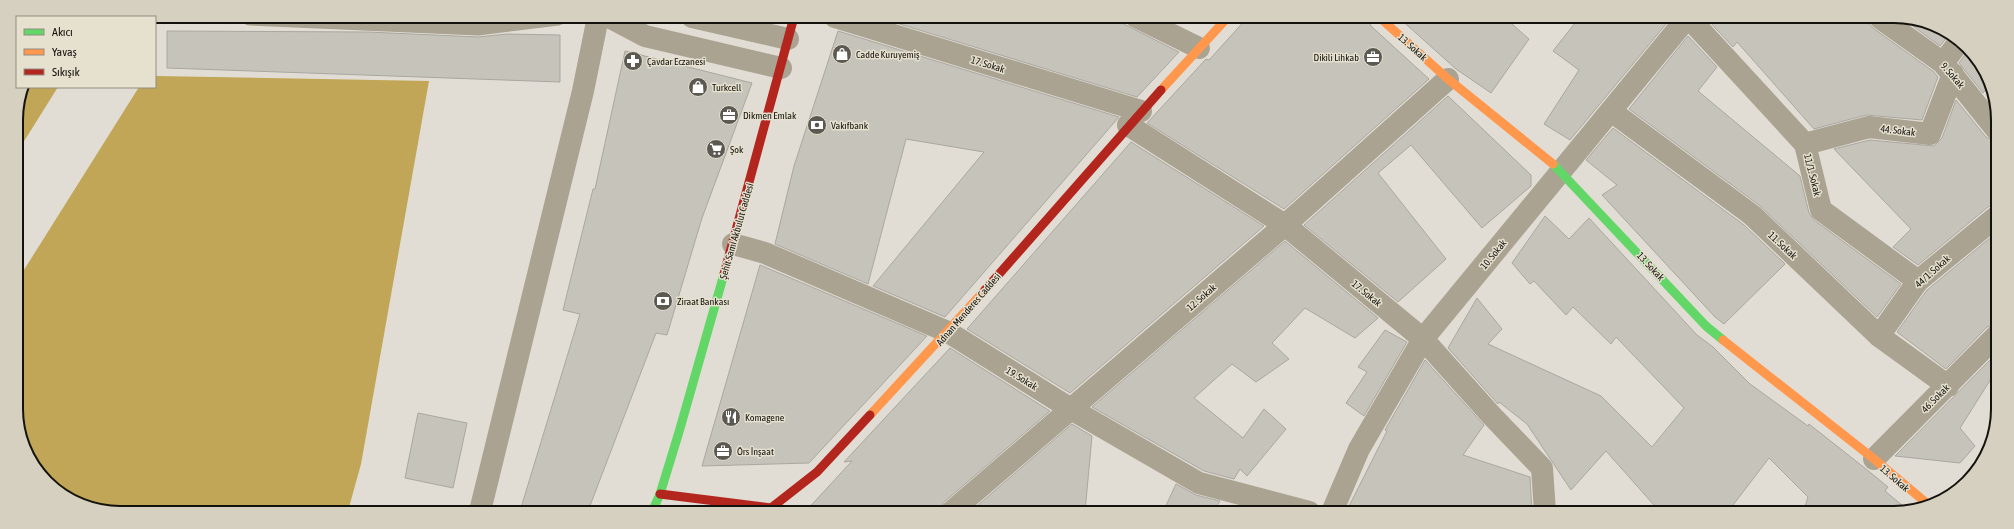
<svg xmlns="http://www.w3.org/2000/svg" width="2014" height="529" font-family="'Asap Condensed',sans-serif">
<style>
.water{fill:#c0a656}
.building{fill:#c6c3bb;stroke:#aaa7a0}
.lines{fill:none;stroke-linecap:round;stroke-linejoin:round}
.lane{stroke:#aaa392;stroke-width:19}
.street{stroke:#aaa392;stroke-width:22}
.fast{stroke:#63d668;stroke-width:9}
.slow{stroke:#ff974d;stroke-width:9}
.jam{stroke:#b3261e;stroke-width:9}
.labels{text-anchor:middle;stroke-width:3;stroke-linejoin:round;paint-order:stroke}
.street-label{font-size:10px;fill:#14120c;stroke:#e6e0cf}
.poi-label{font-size:10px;fill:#14120c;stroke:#e6e0cf;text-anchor:start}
.rim{fill:none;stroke:#14120c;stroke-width:2}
</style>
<rect width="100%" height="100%" fill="#e1ddd4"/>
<g class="water">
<polygon points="155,76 429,81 361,464 348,511 99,511 47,483 18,430 17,281 139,87 155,87"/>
<polygon points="22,87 58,87 16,154 16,113"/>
</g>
<g class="building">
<polygon points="877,17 1110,17 1179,52 1137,97"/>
<polygon points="1248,17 1367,17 1371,26 1429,79 1284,209 1147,123 1206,59 1209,60"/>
<polygon points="1398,17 1505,18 1529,39 1491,93 1456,69"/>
<polygon points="1579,18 1671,18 1570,140 1544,124 1579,70 1553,51"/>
<polygon points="1706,18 1868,18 1869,24 1873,28 1934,72 1938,77 1922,120 1866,115 1814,129 1737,42 1733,47"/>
<polygon points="1902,18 1915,18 1948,36 1940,46"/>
<polygon points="167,31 368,32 478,37 507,34 560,35 560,82 167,68"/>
<polygon points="838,31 1119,117 945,317 873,286 984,152 906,139 868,284 775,244 794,166"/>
<polygon points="1688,36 1717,67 1698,91 1800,176 1809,213 1814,220 1901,284 1877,317 1759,205 1629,109"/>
<polygon points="1969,49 1989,86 1983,93 1959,63"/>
<polygon points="625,51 752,83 702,218 667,335 656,333 588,511 520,511 580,314 563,310 593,189 595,189"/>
<polygon points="1448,96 1531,175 1531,186 1482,228 1411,145 1378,173 1446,259 1398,302 1304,225"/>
<polygon points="1956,100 1986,137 1996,142 1996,203 1988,207 1918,265 1893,247 1911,229 1834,149 1870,140 1934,146 1942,138"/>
<polygon points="1613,128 1744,225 1785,264 1724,324 1715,317 1602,195 1617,185 1586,160"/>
<polygon points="1131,142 1264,226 1070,393 967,329"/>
<polygon points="1545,216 1569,239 1589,218 1697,335 1713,347 1750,384 1808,426 1809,424 1866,469 1888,487 1885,491 1909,511 1901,513 1803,513 1808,497 1769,458 1727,513 1661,513 1606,451 1571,490 1527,424 1499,402 1498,404 1448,348 1477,298 1502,329 1488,344 1601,396 1652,447 1684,408 1616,337 1611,344 1573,307 1566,315 1534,281 1530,284 1512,263"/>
<polygon points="1990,238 1996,247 1996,324 1987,327 1946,369 1897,332 1927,290"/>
<polygon points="1285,241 1378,318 1355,338 1305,308 1272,343 1289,359 1256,382 1232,364 1194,398 1243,438 1264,409 1286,429 1247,476 1240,469 1234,479 1204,471 1092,407"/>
<polygon points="760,265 927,336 809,463 702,466"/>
<polygon points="1385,330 1407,342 1364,416 1346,403 1367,372 1358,367"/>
<polygon points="950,348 1050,411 943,503 939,512 805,512 852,461 844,462"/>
<polygon points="1996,354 1996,371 1960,428 1975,446 1960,463 1895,456"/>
<polygon points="1425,360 1484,425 1463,455 1530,477 1532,512 1346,512 1387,431 1385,430"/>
<polygon points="418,413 467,423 453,488 405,478"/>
<polygon points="1072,424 1092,436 1085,512 970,512"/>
<polygon points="1176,484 1196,495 1220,501 1213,512 1163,512"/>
</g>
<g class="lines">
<polyline class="lane" points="250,16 478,26 558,16"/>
<g class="street">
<polyline points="609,17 645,36 781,68"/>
<polyline points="692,17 788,39"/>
<polyline points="835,17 1141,111"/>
<polyline points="1136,17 1199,48"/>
<polyline points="1689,18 1805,144 1821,210 1918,281"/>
<polyline points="1880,18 1943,63 1996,129"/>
<polyline points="1943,63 1959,42"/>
<polyline points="1611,111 1752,215 1879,336 1948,386"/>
<polyline points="1128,125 1285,225 1423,339 1492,416 1542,468 1545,512"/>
<polyline points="1805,144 1869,127 1930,134 1953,74"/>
<polyline points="733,244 765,253 948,332 1071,409 1199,483 1309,512"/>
<polyline points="1879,336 1918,281 1996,217"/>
<polyline points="1874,459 1996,336"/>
<polyline points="480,511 583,91 598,17"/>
<polyline points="951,512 1285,225 1448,79"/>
<polyline points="1332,512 1359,449 1423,339 1687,18"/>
</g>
<g class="fast">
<polyline points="1553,164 1706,326 1723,340"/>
<polyline points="652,512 660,494 679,432 724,274"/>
</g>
<g class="slow">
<polyline points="1379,17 1448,79 1553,164"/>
<polyline points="1161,90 1228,17"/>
<polyline points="1723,340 1874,459 1930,506"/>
<polyline points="870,415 985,290"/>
</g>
<g class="jam">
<polyline points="724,274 794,17"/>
<polyline points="985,290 1161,90"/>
<polyline points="660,494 771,508 817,472 870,415"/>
</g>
</g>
<defs>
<symbol id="shop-disc" viewBox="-11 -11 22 22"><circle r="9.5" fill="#5c5952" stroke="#e6e0cf"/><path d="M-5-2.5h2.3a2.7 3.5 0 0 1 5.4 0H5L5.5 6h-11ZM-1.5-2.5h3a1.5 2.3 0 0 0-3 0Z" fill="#fff"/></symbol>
<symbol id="office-disc" viewBox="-11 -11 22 22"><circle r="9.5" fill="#5c5952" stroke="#e6e0cf"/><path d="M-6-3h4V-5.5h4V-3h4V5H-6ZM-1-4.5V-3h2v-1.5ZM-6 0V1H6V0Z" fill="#fff"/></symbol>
<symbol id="pharmacy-disc" viewBox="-11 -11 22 22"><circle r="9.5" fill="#5c5952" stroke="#e6e0cf"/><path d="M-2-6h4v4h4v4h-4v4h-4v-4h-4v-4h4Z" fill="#fff"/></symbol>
<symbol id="bank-disc" viewBox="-11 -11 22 22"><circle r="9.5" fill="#5c5952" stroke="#e6e0cf"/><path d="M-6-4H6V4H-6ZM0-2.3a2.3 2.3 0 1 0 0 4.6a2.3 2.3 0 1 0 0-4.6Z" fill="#fff"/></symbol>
<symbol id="supermarket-disc" viewBox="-11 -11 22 22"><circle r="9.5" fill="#5c5952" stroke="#e6e0cf"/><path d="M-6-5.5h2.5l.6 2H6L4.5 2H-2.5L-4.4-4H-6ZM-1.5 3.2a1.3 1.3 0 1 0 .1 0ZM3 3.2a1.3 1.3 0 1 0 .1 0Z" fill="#fff"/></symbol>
<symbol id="restaurant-disc" viewBox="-11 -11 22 22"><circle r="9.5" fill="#5c5952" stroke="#e6e0cf"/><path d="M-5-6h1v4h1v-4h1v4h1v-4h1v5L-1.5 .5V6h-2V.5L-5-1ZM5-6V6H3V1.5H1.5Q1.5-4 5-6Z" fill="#fff"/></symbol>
</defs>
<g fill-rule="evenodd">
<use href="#shop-disc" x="831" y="43" width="22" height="22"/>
<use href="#office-disc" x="1362" y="46" width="22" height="22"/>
<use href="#pharmacy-disc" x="622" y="50" width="22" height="22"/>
<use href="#shop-disc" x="687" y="76" width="22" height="22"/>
<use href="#office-disc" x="718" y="104" width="22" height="22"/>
<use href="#bank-disc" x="806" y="114" width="22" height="22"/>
<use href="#supermarket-disc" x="705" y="138" width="22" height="22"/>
<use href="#bank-disc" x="652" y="290" width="22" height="22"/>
<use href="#restaurant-disc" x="720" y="406" width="22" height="22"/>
<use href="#office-disc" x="712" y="440" width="22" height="22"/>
</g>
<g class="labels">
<g class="street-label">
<text transform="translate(1413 47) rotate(42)" y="4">13. Sokak</text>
<text transform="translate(988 64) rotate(17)" y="4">17. Sokak</text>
<text transform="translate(1953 75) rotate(49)" y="4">9. Sokak</text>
<text transform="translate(1898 130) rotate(7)" y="4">44. Sokak</text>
<text transform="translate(1813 175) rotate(76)" y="4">11/1. Sokak</text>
<text transform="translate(736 231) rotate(-74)" y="4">Şehit Sami Akbulut Caddesi</text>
<text transform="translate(1783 245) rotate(43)" y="4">11. Sokak</text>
<text transform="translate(1493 254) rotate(-51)" y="4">10. Sokak</text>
<text transform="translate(1651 266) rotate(47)" y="4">13. Sokak</text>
<text transform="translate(1932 271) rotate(-42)" y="4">44/1. Sokak</text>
<text transform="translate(1367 293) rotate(39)" y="4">17. Sokak</text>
<text transform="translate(1201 297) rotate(-41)" y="4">12. Sokak</text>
<text transform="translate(968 309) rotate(-49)" y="4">Adnan Menderes Caddesi</text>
<text transform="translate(1022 378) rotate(32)" y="4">19. Sokak</text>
<text transform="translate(1935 398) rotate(-45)" y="4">46. Sokak</text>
<text transform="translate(1895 478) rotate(41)" y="4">13. Sokak</text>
</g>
<g class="poi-label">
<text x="856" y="58">Cadde Kuruyemiş</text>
<text x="1359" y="61" text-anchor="end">Dikili Lihkab</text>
<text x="647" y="65">Çavdar Eczanesi</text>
<text x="712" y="91">Turkcell</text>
<text x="743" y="119">Dikmen Emlak</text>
<text x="831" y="129">Vakıfbank</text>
<text x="730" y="153">Şok</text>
<text x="677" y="305">Ziraat Bankası</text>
<text x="745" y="421">Komagene</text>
<text x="737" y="455">Örs İnşaat</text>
</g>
</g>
<path d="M0 0H2014V529H0ZM120 23H1894A97 97 0 0 1 1991 120V409A97 97 0 0 1 1894 506H120A97 97 0 0 1 23 409V120A97 97 0 0 1 120 23Z" fill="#d5d0bf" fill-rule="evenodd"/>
<path class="rim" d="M120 23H1894A97 97 0 0 1 1991 120V409A97 97 0 0 1 1894 506H120A97 97 0 0 1 23 409V120A97 97 0 0 1 120 23Z"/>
<rect x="16" y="16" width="140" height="72" fill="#e6e0cf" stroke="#928e81"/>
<rect x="24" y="29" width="20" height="6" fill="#63d668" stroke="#928e81"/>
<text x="52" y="36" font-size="12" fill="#14120c">Akıcı</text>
<rect x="24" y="49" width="20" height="6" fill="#ff974d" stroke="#928e81"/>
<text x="52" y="56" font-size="12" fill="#14120c">Yavaş</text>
<rect x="24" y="69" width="20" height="6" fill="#b3261e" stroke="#928e81"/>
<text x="52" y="76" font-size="12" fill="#14120c">Sıkışık</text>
</svg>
